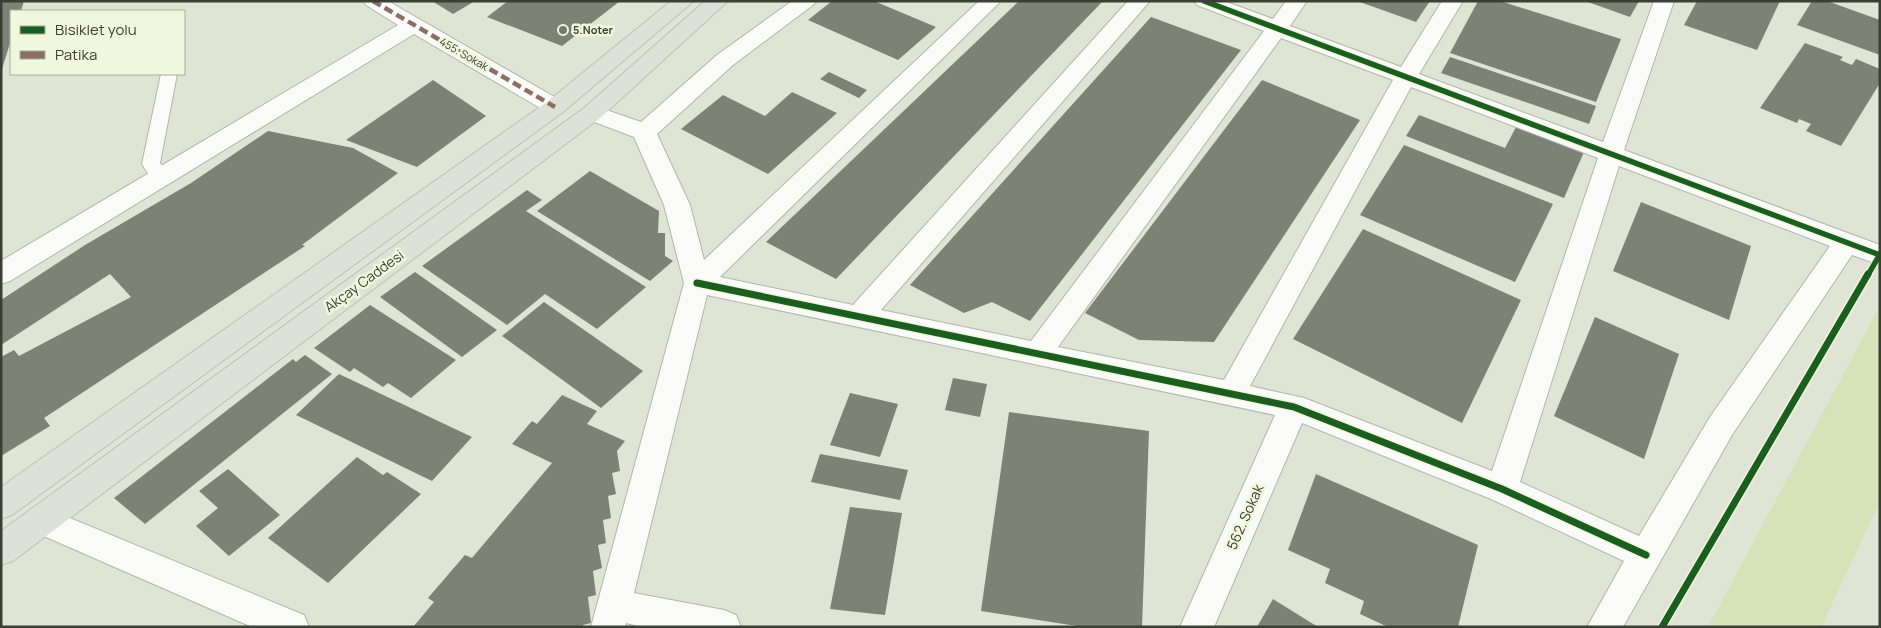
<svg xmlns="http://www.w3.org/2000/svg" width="1881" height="628" font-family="Manrope,sans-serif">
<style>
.green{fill:#d6e2b7}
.building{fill:#7e8276}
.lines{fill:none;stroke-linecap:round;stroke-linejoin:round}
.lane-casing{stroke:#b2b6aa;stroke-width:2}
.street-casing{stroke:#b2b6aa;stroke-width:2}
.primary-casing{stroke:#bec1b8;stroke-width:2}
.lane{fill:#fafbf9;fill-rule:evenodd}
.street{fill:#fafbf9;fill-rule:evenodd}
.primary{fill:#dee1d7;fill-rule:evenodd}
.quiet{stroke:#8d6e63;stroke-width:4.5;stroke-dasharray:9 4.5;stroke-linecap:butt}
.cycleway-far1-casing{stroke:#eff8dc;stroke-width:8}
.cycleway-casing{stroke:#eff8dc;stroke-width:10}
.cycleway-far1{stroke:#1b5e20;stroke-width:5.5}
.cycleway{stroke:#1b5e20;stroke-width:7}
.poi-dot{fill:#74796c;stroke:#eff8dc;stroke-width:2}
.labels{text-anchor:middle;stroke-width:5;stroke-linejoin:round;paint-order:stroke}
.far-poi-label{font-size:11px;font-weight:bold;fill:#3b3f34;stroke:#eff8dc;text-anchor:start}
.far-street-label{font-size:11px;fill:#3b3f34;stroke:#eff8dc}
.street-label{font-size:14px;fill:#3b3f34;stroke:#eff8dc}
</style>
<rect width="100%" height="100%" fill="#dfe4d5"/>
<polygon class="green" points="1880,306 1880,501 1821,627 1708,627"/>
<g class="building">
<polygon points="1,1 24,1 21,11 11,11 11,40 2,69"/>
<polygon points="432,1 475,1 453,14"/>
<polygon points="508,1 620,1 562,46 487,17"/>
<polygon points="832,1 874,1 936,27 898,60 808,20"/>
<polygon points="1019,1 1103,1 836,279 766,242"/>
<polygon points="1357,1 1430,1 1416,22"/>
<polygon points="1478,1 1500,1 1621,39 1596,102 1450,53"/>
<polygon points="1585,1 1639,1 1630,17"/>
<polygon points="1697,1 1780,1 1757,50 1684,25"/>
<polygon points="1812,1 1827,1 1880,20 1880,55 1797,25"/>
<polygon points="1151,17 1241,50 1030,321 992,302 964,313 910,285"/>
<polygon points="1805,43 1843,57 1840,60 1852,65 1856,59 1880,69 1880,83 1841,146 1806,131 1811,124 1799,119 1797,123 1760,108"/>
<polygon points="1450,57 1596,106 1589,124 1441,73"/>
<polygon points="829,72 867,90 859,98 820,79"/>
<polygon points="433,80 486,116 417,167 346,140"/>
<polygon points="1262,80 1360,120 1214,342 1139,340 1085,313"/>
<polygon points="792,92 837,113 768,174 681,129 723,95 765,116"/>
<polygon points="1419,115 1505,148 1516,127 1584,152 1564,198 1406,136"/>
<polygon points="268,131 353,148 398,173 302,245 305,246 44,418 50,426 1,456 1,357 14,350 19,356 131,297 110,274 1,345 1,300 85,245 191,183"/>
<polygon points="1404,145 1553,204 1515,282 1360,215"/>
<polygon points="590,171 659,211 658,233 665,233 665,256 673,261 650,281 537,211"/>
<polygon points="527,190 542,200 526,211 646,287 597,329 545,294 507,325 422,266"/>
<polygon points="1641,202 1751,246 1729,320 1613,271"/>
<polygon points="1363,229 1521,300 1462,423 1293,339"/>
<polygon points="415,272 497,330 462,357 380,297"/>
<polygon points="544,302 643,371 601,408 502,336"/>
<polygon points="370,305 456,360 411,398 388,383 383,387 354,368 350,372 314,348"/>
<polygon points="1595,317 1679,354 1644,459 1554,416"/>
<polygon points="305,355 332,374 145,524 114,498 293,359 296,362"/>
<polygon points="339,374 472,437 432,481 296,415"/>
<polygon points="953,378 987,384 980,417 945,410"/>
<polygon points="850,393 898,404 880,457 830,445"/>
<polygon points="562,395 597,411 587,424 625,441 617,451 620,471 612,473 616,494 608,496 611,518 603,520 606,543 598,545 602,568 593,571 596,595 588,597 591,623 583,625 583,627 413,627 434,602 428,598 465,555 472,558 552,463 512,444 532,421 537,424"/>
<polygon points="1009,412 1149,431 1142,627 1083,627 981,611"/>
<polygon points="820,454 908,470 900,500 811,482"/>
<polygon points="357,457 383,475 387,472 421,494 328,583 268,538"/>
<polygon points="228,469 280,515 229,556 196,526 218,508 199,491"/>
<polygon points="1316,474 1478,545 1458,627 1388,627 1360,614 1364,601 1325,583 1330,569 1288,550"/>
<polygon points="850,507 902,513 885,615 830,609"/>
<polygon points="1273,599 1318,627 1257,627"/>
</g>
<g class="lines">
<defs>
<path id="lane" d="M 161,74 L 177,74 L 160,163 L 171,177 L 168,181 C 155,185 148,174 142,164 Z"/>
<g id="street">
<polygon points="363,1 388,1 563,102 567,107 563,112 555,114 547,112 414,34 10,281 1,284 1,261 398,25 366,5"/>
<path d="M 792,1 L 816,1 L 813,5 L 733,65 L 657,134 L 690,205 L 704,260 L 979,1 L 1001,1 L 720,277 L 853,305 L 1128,1 L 1150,1 L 881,310 L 1031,341 L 1264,31 L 1197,5 L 1194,1 L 1224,1 L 1273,19 L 1286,1 L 1307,1 L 1290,26 L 1401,67 L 1442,1 L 1463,1 L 1419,74 L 1603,142 L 1654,1 L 1674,1 L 1624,150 L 1880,245 L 1880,265 L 1852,255 L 1732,435 L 1623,627 L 1587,627 L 1624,561 L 1491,499 L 1302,423 L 1214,627 L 1180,627 L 1275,415 L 707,295 L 634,593 L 724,610 L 736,615 L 741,627 L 642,627 L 626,623 L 625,627 L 591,627 L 684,283 L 664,205 L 634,137 L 584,118 L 580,113 L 584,108 L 592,105 L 641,122 L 717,55 ZM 1281,38 L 1393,80 L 1224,380 L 1058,347 ZM 1411,87 L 1598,158 L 1492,471 L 1304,398 L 1250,386 ZM 1619,166 L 1830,246 L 1710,417 L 1639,536 L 1520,482 Z"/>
<polygon points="41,506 304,615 309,627 252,627 30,530 25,520 30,510"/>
</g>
<g id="primary">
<polygon points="671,1 694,1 563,112 12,515 1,519 1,487 547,102"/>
<polygon points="705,1 728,1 600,118 13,561 1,565 1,531 584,108"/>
</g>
</defs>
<use href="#lane" class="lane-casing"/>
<use href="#street" class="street-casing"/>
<use href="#primary" class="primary-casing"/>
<use href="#lane" class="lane"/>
<use href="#street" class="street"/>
<use href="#primary" class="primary"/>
<polyline class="quiet" points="373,1 555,107"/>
<defs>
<g id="cycleway-far1">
<polyline points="1204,1 1880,255"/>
<polyline points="1868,275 1880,254"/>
</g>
<g id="cycleway">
<polyline points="697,283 1294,407 1502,489 1646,555"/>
<polyline points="1662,627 1868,274"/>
</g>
</defs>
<use href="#cycleway-far1" class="cycleway-far1-casing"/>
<use href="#cycleway" class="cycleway-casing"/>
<use href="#cycleway-far1" class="cycleway-far1"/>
<use href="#cycleway" class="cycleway"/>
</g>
<circle class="poi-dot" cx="563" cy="30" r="5"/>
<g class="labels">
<g class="far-poi-label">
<text x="573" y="34">5.Noter</text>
</g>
<g class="far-street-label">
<text transform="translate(464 54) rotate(30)" y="4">455. Sokak</text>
</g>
<g class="street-label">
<text transform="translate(364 281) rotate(-36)" y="5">Akçay Caddesi</text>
<text transform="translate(1245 517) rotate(-66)" y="5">562. Sokak</text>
</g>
</g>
<rect width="1881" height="628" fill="none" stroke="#3b3f34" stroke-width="5"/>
<rect x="10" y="10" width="175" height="65" fill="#eff8dc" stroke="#a7ae99"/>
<rect x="20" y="26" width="25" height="8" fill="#1b5e20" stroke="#a7ae99"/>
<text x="55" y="35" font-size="15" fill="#3b3f34">Bisiklet yolu</text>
<rect x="20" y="51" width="25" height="8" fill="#8d6e63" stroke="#a7ae99"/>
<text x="55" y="60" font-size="15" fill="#3b3f34">Patika</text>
</svg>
